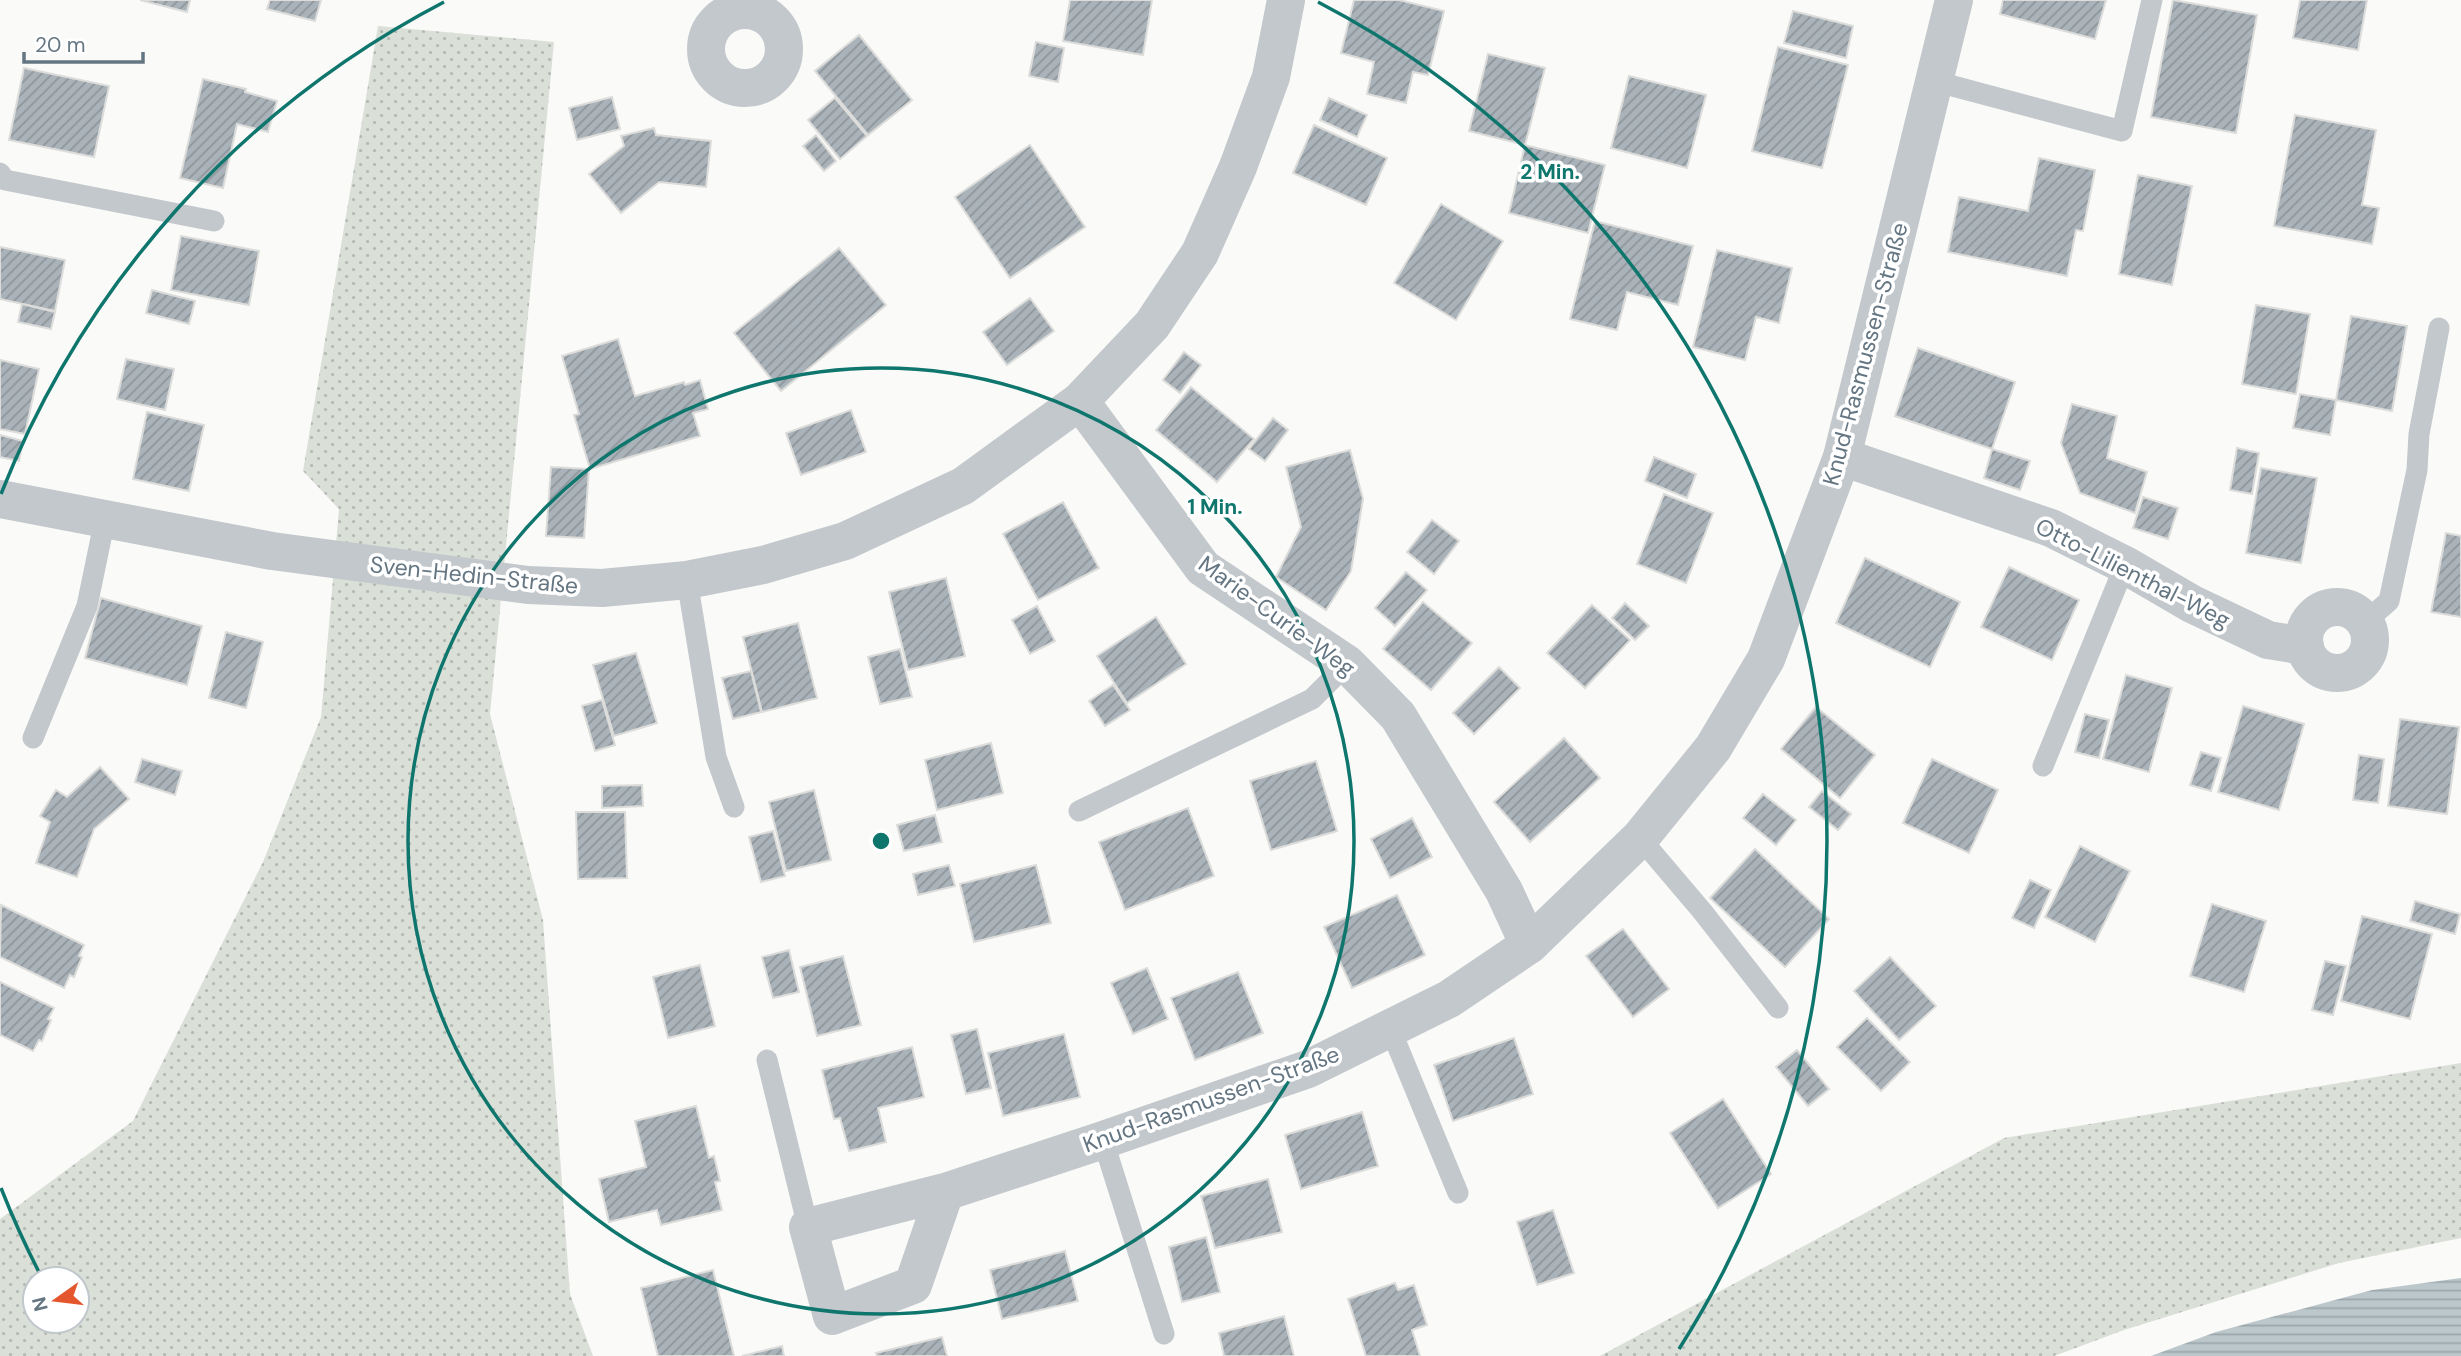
<svg xmlns="http://www.w3.org/2000/svg" width="2461" height="1356" font-family="'DM Sans',sans-serif">
<style>
.grass{fill:url(#grass-dots);fill-rule:evenodd}
.water{fill:url(#water-rules)}
.building{fill:url(#building-hatch);stroke:#dcdcda;stroke-width:2}
.lines{fill:none;stroke-linecap:round;stroke-linejoin:round}
.lane{stroke:#c3c8cc;stroke-width:21}
.street{stroke:#c3c8cc;stroke-width:38}
.ring{fill:none;stroke:#0f766e;stroke-width:3.5}
.labels{text-anchor:middle;stroke-width:7;stroke-linejoin:round;paint-order:stroke}
.street-label{font-size:23px;fill:#657683;stroke:#fff}
.centre{fill:#0f766e;stroke:#fff;stroke-width:3.5}
.ring-label{font-size:21px;text-anchor:middle;font-weight:bold;fill:#0f766e;stroke:#fff;stroke-width:7;stroke-linejoin:round;paint-order:stroke}
</style>
<defs>
<pattern id="grass-dots" width="8" height="8" patternUnits="userSpaceOnUse" patternTransform="scale(1.75)"><rect width="8" height="8" fill="#dadfd7"/><path d="M2 2h.1M6 6h.1" fill="none" stroke="#b4b9b4" stroke-width="1.8" stroke-linecap="round"/></pattern>
<pattern id="water-rules" width="6" height="5" patternUnits="userSpaceOnUse" patternTransform="scale(1.75)"><rect width="6" height="5" fill="#bbc7cb"/><path d="M0 2.5h6" fill="none" stroke="#9ca6aa"/></pattern>
<pattern id="building-hatch" width="6" height="6" patternUnits="userSpaceOnUse" patternTransform="scale(1.75)"><rect width="6" height="6" fill="#aab3b9"/><path d="M-1 1l2-2M0 6l6-6M5 7l2-2" fill="none" stroke="#8e969c"/></pattern>
</defs>
<rect width="100%" height="100%" fill="#fafaf8"/>
<g class="grass">
<path d="M 378,26 L 554,42 L 490,714 L 543,920 L 570,1294 L 593,1356 L 0,1356 L 0,1219 L 133,1121 L 263,862 L 321,717 L 339,509 L 303,471 ZM 35,1279 L 77,1279 L 77,1321 L 35,1321 Z"/>
<polygon points="2461,1063 2461,1238 2339,1263 2124,1330 2054,1356 1600,1356 2004,1138"/>
</g>
<polygon class="water" points="2461,1278 2461,1356 2151,1356 2216,1332 2372,1290"/>
<g class="building">
<polygon points="140,0 190,0 187,12"/>
<polygon points="270,0 321,0 315,21 267,9"/>
<polygon points="1070,0 1152,0 1143,55 1063,41"/>
<polygon points="1354,0 1399,0 1444,11 1428,75 1413,72 1406,103 1367,94 1374,62 1341,53"/>
<polygon points="2003,0 2106,0 2095,39 2000,14"/>
<polygon points="2173,0 2257,15 2236,133 2151,117"/>
<polygon points="2300,0 2367,0 2358,50 2293,38"/>
<polygon points="1793,11 1853,26 1846,58 1784,43"/>
<polygon points="859,35 912,100 868,135 815,71"/>
<polygon points="1036,42 1064,48 1058,82 1029,76"/>
<polygon points="1778,47 1848,65 1822,168 1752,151"/>
<polygon points="1488,54 1545,68 1525,145 1469,131"/>
<polygon points="24,68 109,86 94,157 9,140"/>
<polygon points="1629,76 1706,95 1687,168 1611,148"/>
<polygon points="203,79 246,89 245,92 277,101 268,132 237,124 223,188 180,178"/>
<polygon points="612,97 620,129 577,140 569,108"/>
<polygon points="835,98 867,136 840,159 808,120"/>
<polygon points="1329,98 1367,115 1357,137 1320,120"/>
<polygon points="2295,115 2376,130 2362,205 2379,208 2372,244 2274,226"/>
<polygon points="1314,125 1387,158 1366,205 1293,173"/>
<polygon points="654,128 656,135 711,141 706,187 659,182 621,213 589,174 624,146 621,136"/>
<polygon points="816,135 836,161 824,171 803,146"/>
<polygon points="1030,145 1085,227 1010,278 955,197"/>
<polygon points="1525,145 1605,165 1588,233 1509,213"/>
<polygon points="2039,158 2095,170 2083,231 2076,230 2067,276 1948,252 1959,197 2028,211"/>
<polygon points="2138,175 2192,186 2172,285 2119,274"/>
<polygon points="1441,204 1503,241 1456,320 1394,283"/>
<polygon points="1595,221 1693,246 1678,305 1627,292 1617,330 1570,319"/>
<polygon points="181,236 259,251 249,305 171,290"/>
<polygon points="0,247 65,260 55,311 0,299"/>
<polygon points="839,248 886,305 781,391 734,333"/>
<polygon points="1717,250 1792,268 1779,323 1756,317 1745,360 1693,347"/>
<polygon points="152,290 195,301 189,324 146,313"/>
<polygon points="1030,298 1054,331 1007,365 983,332"/>
<polygon points="22,304 55,312 51,329 18,322"/>
<polygon points="2256,305 2310,314 2296,394 2242,384"/>
<polygon points="2351,316 2407,326 2392,411 2336,400"/>
<polygon points="618,339 635,396 684,382 685,385 700,380 708,409 693,413 700,436 590,469 574,415 579,414 562,356"/>
<polygon points="1918,348 2015,382 1992,449 1895,416"/>
<polygon points="1184,352 1201,365 1180,393 1163,380"/>
<polygon points="126,359 174,369 165,410 117,399"/>
<polygon points="0,360 39,369 25,434 0,429"/>
<polygon points="1191,387 1254,439 1217,482 1156,430"/>
<polygon points="2300,394 2336,400 2330,435 2293,428"/>
<polygon points="2072,404 2117,416 2107,458 2147,472 2135,513 2080,493 2061,443"/>
<polygon points="851,410 866,452 801,475 786,433"/>
<polygon points="147,412 204,425 189,491 133,479"/>
<polygon points="1273,418 1288,430 1265,461 1249,449"/>
<polygon points="0,435 23,441 19,461 0,457"/>
<polygon points="2237,448 2259,453 2252,494 2230,490"/>
<polygon points="1992,449 2030,461 2020,490 1984,478"/>
<polygon points="1350,450 1363,499 1351,571 1326,610 1276,577 1301,527 1286,467"/>
<polygon points="1654,457 1696,474 1687,498 1645,481"/>
<polygon points="551,467 589,469 584,538 546,536"/>
<polygon points="2261,468 2317,478 2301,563 2246,553"/>
<polygon points="1664,494 1713,513 1686,583 1637,564"/>
<polygon points="2143,497 2178,508 2168,539 2133,528"/>
<polygon points="1063,502 1099,568 1038,600 1003,534"/>
<polygon points="1432,520 1459,541 1434,574 1407,552"/>
<polygon points="2446,533 2461,536 2461,617 2431,612"/>
<polygon points="1865,558 1960,602 1930,667 1836,623"/>
<polygon points="2009,567 2079,600 2052,660 1981,627"/>
<polygon points="1406,572 1427,590 1395,626 1375,608"/>
<polygon points="946,578 965,656 908,670 889,592"/>
<polygon points="101,598 202,626 187,685 85,658"/>
<polygon points="1423,602 1472,643 1431,690 1383,649"/>
<polygon points="1625,603 1649,626 1635,640 1612,618"/>
<polygon points="1592,605 1630,640 1585,688 1547,653"/>
<polygon points="1037,606 1055,641 1030,654 1012,620"/>
<polygon points="1156,617 1186,664 1127,703 1097,656"/>
<polygon points="798,623 817,698 762,712 743,637"/>
<polygon points="226,632 263,642 246,708 209,698"/>
<polygon points="900,649 912,697 880,704 868,657"/>
<polygon points="636,653 657,723 614,736 593,665"/>
<polygon points="1499,667 1520,688 1474,734 1453,713"/>
<polygon points="751,671 761,712 733,719 722,678"/>
<polygon points="2126,675 2172,688 2149,772 2103,759"/>
<polygon points="1113,685 1130,710 1105,726 1089,701"/>
<polygon points="602,700 615,745 595,751 582,706"/>
<polygon points="2243,706 2304,724 2279,810 2218,792"/>
<polygon points="1816,707 1875,755 1840,798 1781,749"/>
<polygon points="2085,714 2109,720 2099,758 2075,752"/>
<polygon points="2400,719 2459,727 2447,814 2388,806"/>
<polygon points="1564,738 1600,778 1530,842 1494,802"/>
<polygon points="991,743 1003,793 937,810 925,760"/>
<polygon points="2201,752 2221,758 2211,791 2190,785"/>
<polygon points="2359,755 2384,759 2378,803 2353,800"/>
<polygon points="142,759 182,771 175,795 135,782"/>
<polygon points="1932,759 1998,790 1969,853 1903,823"/>
<polygon points="1316,761 1337,831 1271,850 1250,781"/>
<polygon points="100,767 129,799 94,829 77,877 36,863 50,822 40,816 56,790 67,797"/>
<polygon points="642,785 643,806 602,808 602,786"/>
<polygon points="814,790 831,860 786,871 769,802"/>
<polygon points="1822,791 1851,814 1838,830 1809,807"/>
<polygon points="1763,794 1796,820 1776,845 1743,818"/>
<polygon points="1188,808 1214,876 1125,910 1099,842"/>
<polygon points="576,812 625,812 627,878 578,879"/>
<polygon points="935,815 942,842 904,851 897,825"/>
<polygon points="1412,818 1432,857 1390,878 1371,839"/>
<polygon points="773,831 785,876 761,882 749,837"/>
<polygon points="2080,846 2130,871 2095,942 2045,917"/>
<polygon points="1755,849 1829,919 1785,967 1710,898"/>
<polygon points="949,865 955,886 918,895 913,874"/>
<polygon points="1036,865 1051,923 974,942 960,884"/>
<polygon points="2030,880 2051,890 2034,928 2012,918"/>
<polygon points="1397,895 1425,955 1352,988 1324,927"/>
<polygon points="2415,901 2460,914 2455,934 2410,921"/>
<polygon points="2212,904 2266,921 2244,992 2190,976"/>
<polygon points="1,905 84,945 79,956 82,957 74,977 70,975 64,988 0,957"/>
<polygon points="2362,916 2432,934 2410,1019 2341,1001"/>
<polygon points="1623,929 1669,989 1633,1017 1586,956"/>
<polygon points="789,950 799,992 773,998 762,957"/>
<polygon points="843,956 861,1025 817,1036 800,967"/>
<polygon points="1890,957 1936,1006 1899,1040 1854,991"/>
<polygon points="2325,961 2346,966 2333,1015 2312,1010"/>
<polygon points="700,965 715,1026 668,1038 653,977"/>
<polygon points="1147,968 1168,1019 1133,1034 1111,983"/>
<polygon points="1238,972 1263,1033 1195,1060 1171,998"/>
<polygon points="0,982 54,1008 48,1019 51,1020 42,1041 39,1040 33,1051 0,1035"/>
<polygon points="1867,1018 1910,1062 1881,1091 1837,1047"/>
<polygon points="977,1029 991,1088 966,1094 951,1035"/>
<polygon points="1064,1034 1080,1097 1003,1116 988,1053"/>
<polygon points="1514,1038 1533,1094 1453,1121 1434,1065"/>
<polygon points="912,1047 924,1097 878,1108 886,1142 849,1151 840,1118 834,1119 822,1070"/>
<polygon points="1797,1050 1829,1089 1808,1106 1776,1067"/>
<polygon points="1723,1099 1771,1174 1718,1208 1670,1133"/>
<polygon points="696,1106 709,1158 714,1156 720,1181 715,1182 722,1210 661,1225 657,1210 609,1222 599,1179 646,1167 635,1121"/>
<polygon points="1362,1112 1378,1166 1301,1189 1285,1135"/>
<polygon points="1268,1179 1282,1232 1215,1248 1201,1196"/>
<polygon points="1553,1210 1574,1273 1537,1285 1517,1222"/>
<polygon points="1206,1237 1220,1292 1182,1302 1169,1247"/>
<polygon points="1065,1251 1078,1301 1002,1319 990,1270"/>
<polygon points="713,1270 734,1356 658,1356 641,1288"/>
<polygon points="1395,1283 1398,1290 1414,1285 1427,1325 1412,1330 1420,1356 1366,1356 1348,1299"/>
<polygon points="1284,1316 1294,1356 1224,1356 1219,1333"/>
<polygon points="942,1337 947,1356 877,1356 876,1353"/>
<polygon points="782,1346 784,1356 742,1356"/>
</g>
<g class="lines">
<g class="lane">
<polyline points="730,0 740,10"/>
<polyline points="1934,81 2122,131 2152,0"/>
<polyline points="0,173 5,180 214,221"/>
<polyline points="687,580 716,757 734,807"/>
<polyline points="2365,622 2389,601 2417,470 2419,434 2439,328"/>
<polyline points="33,738 87,606 105,519"/>
<polyline points="2043,766 2125,565"/>
<polyline points="1079,811 1312,699 1347,664"/>
<polyline points="1640,838 1702,911 1778,1008"/>
<polyline points="1390,1028 1458,1193"/>
<polyline points="767,1060 808,1227"/>
<polyline points="1103,1140 1164,1334"/>
</g>
<g class="street">
<circle cx="745" cy="49" r="39"/>
<polyline points="1080,401 1203,568 1347,664 1398,716 1504,891 1529,945"/>
<polyline points="1842,457 2051,528 2125,565 2192,604 2268,640 2305,646"/>
<polyline points="0,499 272,551 528,585 602,588 687,580 763,565 845,541 963,486 1080,401 1152,325 1200,253 1238,167 1271,77 1286,0"/>
<circle cx="2337" cy="640" r="33"/>
<polyline points="945,1192 913,1285 832,1316 808,1227 945,1192 1103,1140 1308,1069 1449,999 1529,945 1640,838 1713,748 1766,659 1842,457 1954,0"/>
</g>
</g>
<g class="ring">
<circle cx="881" cy="841" r="473"/>
<path d="M42 1278A946 946 0 0 1 1 1188M1 494A946 946 0 0 1 444 2M1318 2A946 946 0 0 1 1679 1349"/>
</g>
<g class="labels">
<g class="street-label">
<text transform="translate(1865 354) rotate(-75)" y="8">Knud-Rasmussen-Straße</text>
<text transform="translate(2133 573) rotate(27)" y="8">Otto-Lilienthal-Weg</text>
<text transform="translate(474 575) rotate(6)" y="8">Sven-Hedin-Straße</text>
<text transform="translate(1277 616) rotate(36)" y="8">Marie-Curie-Weg</text>
<text transform="translate(1211 1099) rotate(-20)" y="8">Knud-Rasmussen-Straße</text>
</g>
</g>
<circle cx="881" cy="841" r="10" class="centre"/>
<g class="ring-label">
<text x="1550" y="179">2 Min.</text>
<text x="1215" y="514">1 Min.</text>
</g>
<g transform="translate(56 1300) rotate(256)"><circle r="33" fill="#ffffff" stroke="#c1c8cd" stroke-width="2"/>
<path d="M0-5L12 26L0 18L-12 26Z" fill="#e4572e"/>
<text y="-10" font-size="19" font-weight="bold" text-anchor="middle" fill="#657683">N</text>
</g>
<path d="M24 52v10h119v-10" fill="none" stroke="#657683" stroke-width="3.5"/>
<text x="35" y="52" font-size="21" fill="#657683" stroke="#ffffff" stroke-width="5" paint-order="stroke">20 m</text>
</svg>
